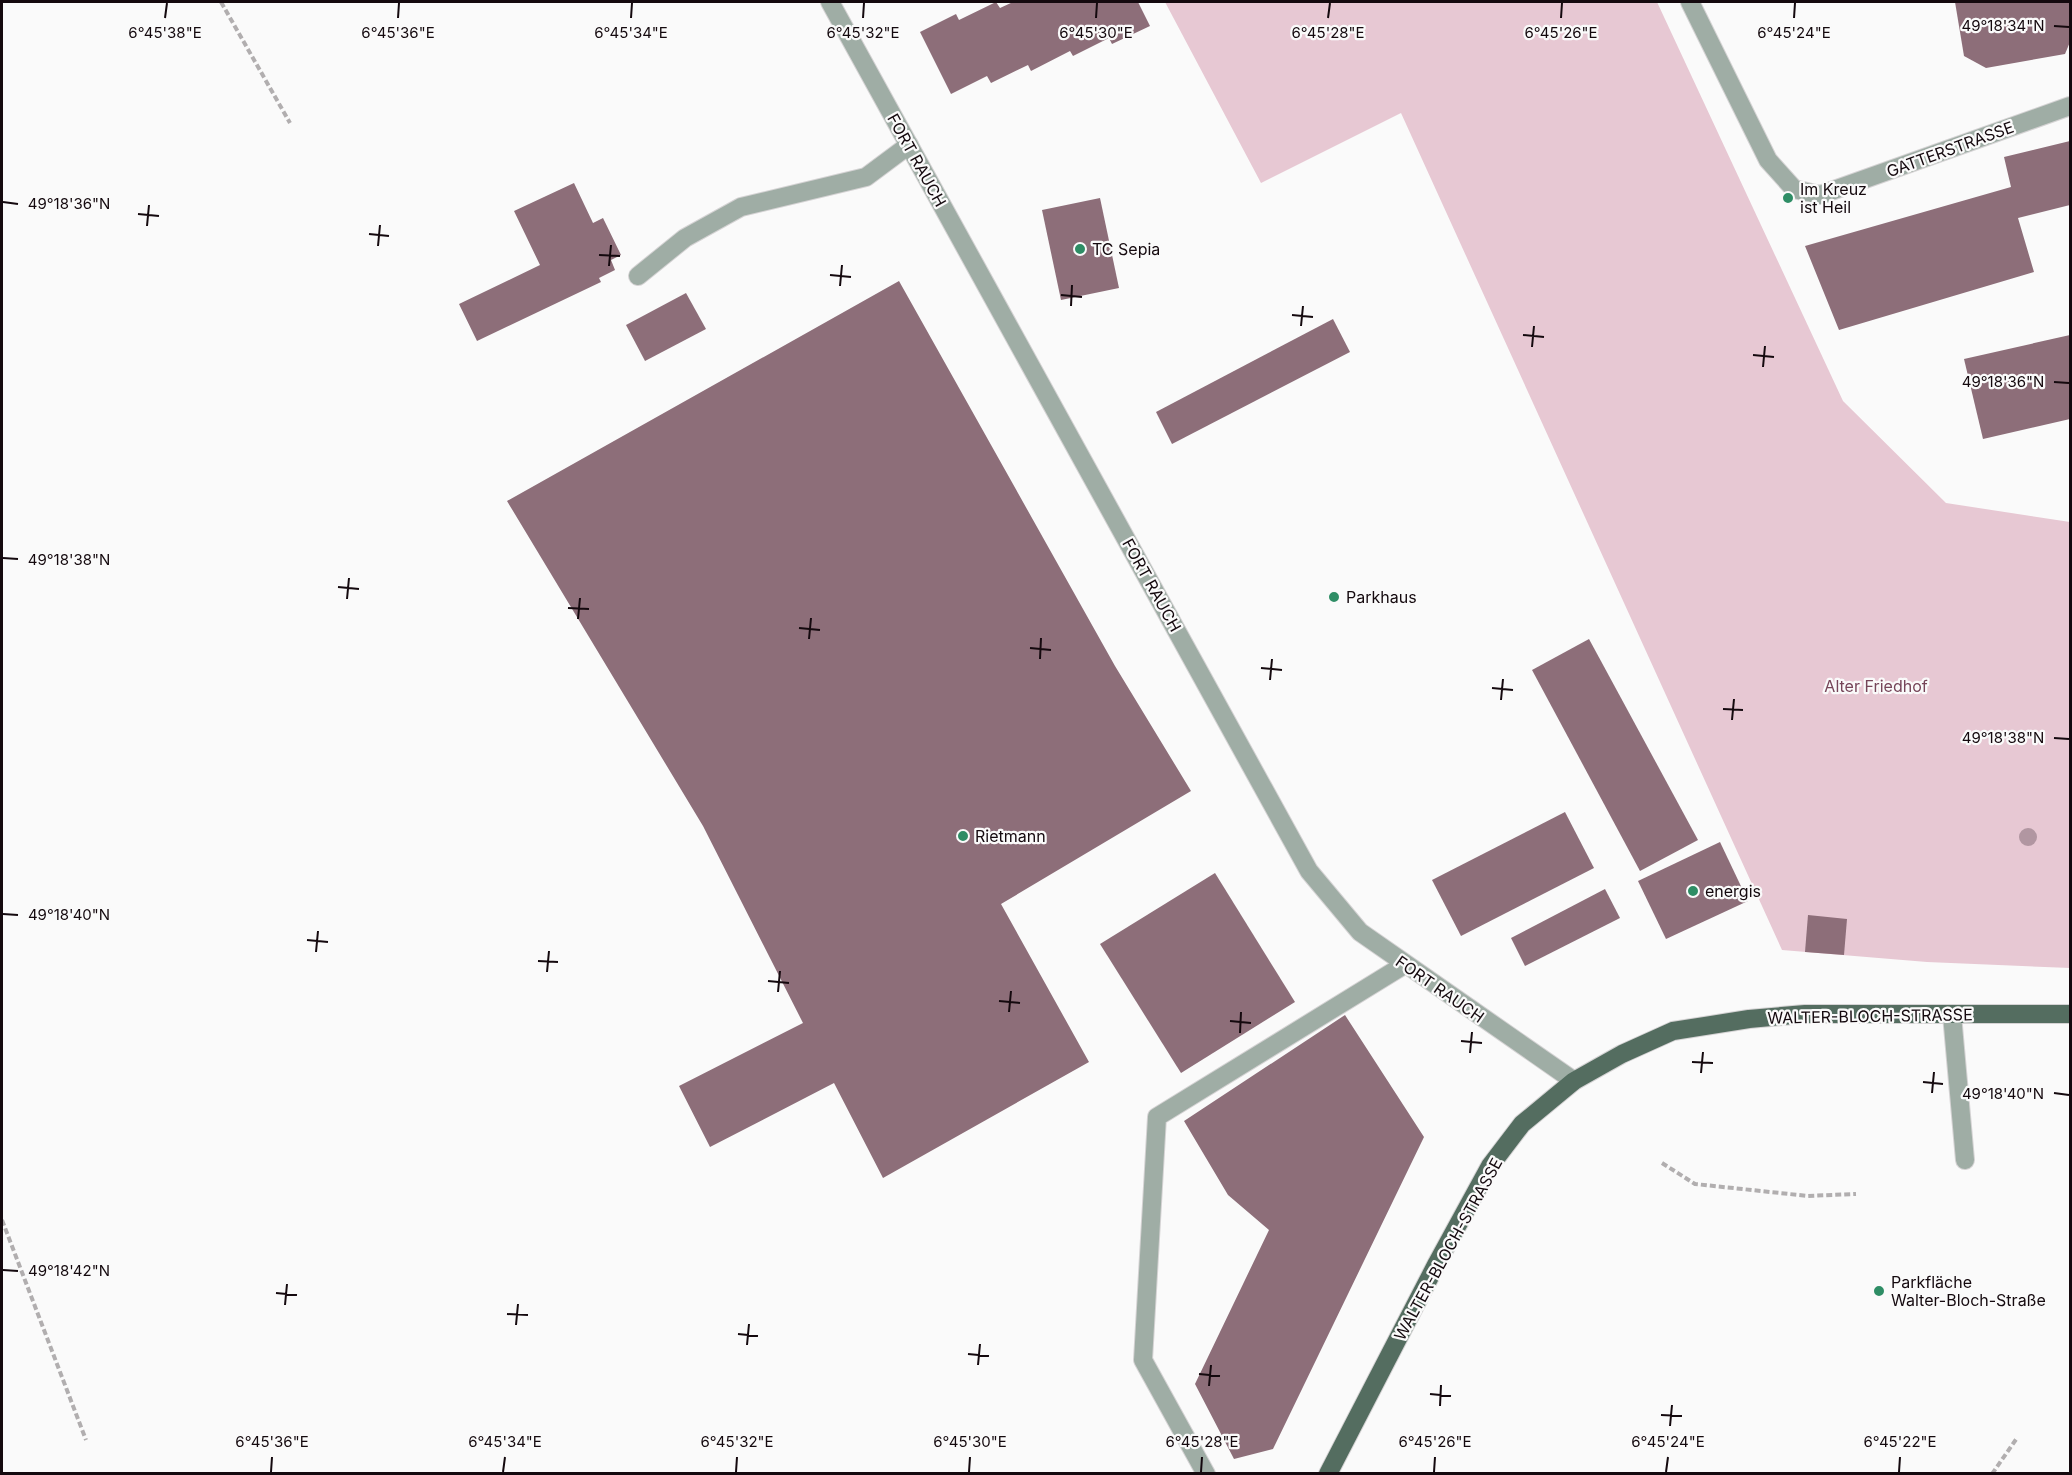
<svg xmlns="http://www.w3.org/2000/svg" width="2072" height="1475" font-family="Inter,sans-serif">
<style>
.green{fill:#e7c8d3}
.building{fill:#8d6e79}
.lines{fill:none;stroke-linecap:round;stroke-linejoin:round}
.lane-casing{stroke:#d5d3d4;stroke-width:20}
.street-casing{stroke:#d5d3d4;stroke-width:20}
.primary-casing{stroke:#d5d3d4;stroke-width:20}
.path{stroke:#b1aeaf;stroke-width:4;stroke-dasharray:6 3;stroke-linecap:butt}
.lane{stroke:#9fada5;stroke-width:18}
.street{stroke:#9fada5;stroke-width:18}
.primary{stroke:#546d60;stroke-width:18}
.tree{fill:#b196a1}
.ticks{fill:none;stroke:#14090e;stroke-width:2}
.poi-dot{fill:#2e8d65;stroke:#fafafa;stroke-width:2}
.labels{text-anchor:middle;stroke-width:4.5;stroke-linejoin:round;paint-order:stroke}
.street-label{font-size:16px;fill:#14090e;stroke:#fafafa}
.poi-label{font-size:16px;fill:#14090e;stroke:#fafafa;text-anchor:start}
.park-label{font-size:16px;fill:#764559;stroke:#fafafa}
.ticks-label{font-size:15px;text-anchor:middle;fill:#14090e;stroke:#fafafa;stroke-width:4.5;stroke-linejoin:round;paint-order:stroke}
</style>
<rect width="100%" height="100%" fill="#fafafa"/>
<polygon class="green" points="1165,2 1657,2 1843,401 1946,503 2070,522 2070,968 1927,962 1782,950 1401,113 1261,183"/>
<g class="building">
<polygon points="996,2 1000,8 1013,2 1138,2 1150,26 1112,44 1109,38 1073,56 1070,51 1031,71 1028,65 991,83 987,76 951,94 920,32 956,14 959,20"/>
<polygon points="1955,2 2070,2 2070,42 2065,54 1986,68 1964,56"/>
<polygon points="2070,141 2070,205 2018,218 2034,272 1839,330 1805,246 2011,187 2004,157"/>
<polygon points="574,183 593,223 603,218 621,255 611,260 615,270 599,278 601,282 477,341 459,304 540,265 514,211"/>
<polygon points="1100,198 1119,288 1061,300 1042,210"/>
<polygon points="899,281 1115,666 1191,791 1001,904 1089,1062 883,1178 834,1083 710,1147 679,1086 803,1023 703,826 507,501"/>
<polygon points="686,293 706,329 645,361 626,325"/>
<polygon points="1333,319 1350,352 1172,444 1156,412"/>
<polygon points="2070,335 2070,419 1983,439 1964,359"/>
<polygon points="1589,639 1698,840 1640,871 1532,670"/>
<polygon points="1565,812 1594,868 1461,936 1432,880"/>
<polygon points="1720,842 1748,901 1666,939 1638,881"/>
<polygon points="1215,873 1295,1002 1181,1073 1100,944"/>
<polygon points="1605,889 1620,918 1525,966 1511,938"/>
<polygon points="1808,915 1847,919 1844,955 1805,952"/>
<polygon points="1345,1015 1424,1137 1273,1449 1234,1459 1195,1384 1269,1230 1228,1195 1184,1121"/>
</g>
<g class="lines">
<defs>
<g id="lane">
<polyline points="638,276 685,238 741,207 866,177 909,145"/>
<polyline points="1952,1015 1965,1160"/>
<polyline points="1206,1474 1143,1360 1157,1117 1404,965"/>
</g>
<g id="street">
<polyline points="830,2 1309,871 1360,932 1574,1081"/>
<polyline points="1690,2 1768,160 1794,189 1820,195 2070,106"/>
</g>
<polyline id="primary" points="1328,1474 1437,1263 1490,1166 1522,1124 1574,1081 1622,1054 1673,1031 1749,1019 1805,1014 2070,1014"/>
</defs>
<use href="#lane" class="lane-casing"/>
<use href="#street" class="street-casing"/>
<use href="#primary" class="primary-casing"/>
<g class="path">
<polyline points="221,2 290,123"/>
<polyline points="1662,1163 1695,1184 1808,1196 1856,1194"/>
<polyline points="2,1220 86,1440"/>
<polyline points="1992,1474 2017,1438"/>
</g>
<use href="#lane" class="lane"/>
<use href="#street" class="street"/>
<use href="#primary" class="primary"/>
</g>
<circle class="tree" cx="2028" cy="837" r="9"/>
<path class="ticks" d="M 165,18 L 167,3M 398,18 L 399,3M 631,18 L 632,3M 863,18 L 864,3M 1096,18 L 1097,3M 1328,18 L 1330,3M 1561,18 L 1562,3M 1794,18 L 1795,3M 2054,26 L 2069,27M 3,202 L 18,204M 138,214 L 159,216M 147,226 L 149,205M 369,234 L 389,236M 378,246 L 380,225M 599,255 L 620,256M 609,266 L 611,245M 830,275 L 851,277M 840,286 L 842,265M 1061,295 L 1082,297M 1071,306 L 1072,285M 1292,315 L 1313,317M 1301,326 L 1303,306M 1523,335 L 1544,337M 1532,347 L 1534,326M 1753,355 L 1774,357M 1763,367 L 1765,346M 2054,382 L 2069,383M 3,558 L 18,559M 338,587 L 359,589M 347,599 L 349,578M 568,608 L 589,609M 578,619 L 580,598M 799,628 L 820,630M 809,639 L 811,618M 1030,648 L 1051,650M 1040,659 L 1041,638M 1261,668 L 1282,670M 1270,680 L 1272,659M 1492,688 L 1513,690M 1501,700 L 1503,679M 1723,709 L 1743,710M 1732,720 L 1734,699M 2054,738 L 2069,739M 3,914 L 18,915M 307,940 L 328,942M 316,952 L 318,931M 538,961 L 558,962M 547,972 L 549,951M 768,981 L 789,983M 778,992 L 780,971M 999,1001 L 1020,1003M 1009,1012 L 1011,991M 1230,1021 L 1251,1023M 1240,1033 L 1241,1012M 1461,1041 L 1482,1043M 1470,1053 L 1472,1032M 1692,1062 L 1713,1063M 1701,1073 L 1703,1052M 1923,1082 L 1943,1084M 1932,1093 L 1934,1072M 2054,1093 L 2069,1095M 3,1270 L 18,1271M 276,1293 L 297,1295M 285,1305 L 287,1284M 507,1314 L 528,1315M 516,1325 L 518,1304M 738,1334 L 758,1336M 747,1345 L 749,1324M 968,1354 L 989,1356M 978,1365 L 980,1344M 1199,1374 L 1220,1376M 1209,1386 L 1211,1365M 1430,1394 L 1451,1396M 1440,1406 L 1441,1385M 1661,1415 L 1682,1416M 1670,1426 L 1672,1405M 271,1472 L 272,1457M 503,1472 L 505,1457M 736,1472 L 737,1457M 969,1472 L 970,1457M 1201,1472 L 1202,1457M 1434,1472 L 1435,1457M 1666,1472 L 1668,1457M 1899,1472 L 1900,1457"/>
<g class="poi-dot">
<circle cx="1788" cy="198" r="6"/>
<circle cx="1080" cy="249" r="6"/>
<circle cx="1334" cy="597" r="6"/>
<circle cx="963" cy="836" r="6"/>
<circle cx="1693" cy="891" r="6"/>
<circle cx="1879" cy="1291" r="6"/>
</g>
<g class="labels">
<g class="street-label">
<text transform="translate(1950 149) rotate(-20)" y="6">GATTERSTRASSE</text>
<text transform="translate(917 160) rotate(61)" y="6">FORT RAUCH</text>
<text transform="translate(1152 585) rotate(61)" y="6">FORT RAUCH</text>
<text transform="translate(1440 989) rotate(35)" y="6">FORT RAUCH</text>
<text transform="translate(1870 1016) rotate(-1)" y="6">WALTER-BLOCH-STRASSE</text>
<text transform="translate(1448 1249) rotate(-61)" y="6">WALTER-BLOCH-STRASSE</text>
</g>
<g class="poi-label">
<text x="1800" y="195">Im Kreuz<tspan x="1800" dy="18">ist Heil</tspan></text>
<text x="1092" y="255">TC Sepia</text>
<text x="1346" y="603">Parkhaus</text>
<text x="975" y="842">Rietmann</text>
<text x="1705" y="897">energis</text>
<text x="1891" y="1288">Parkfläche<tspan x="1891" dy="18">Walter-Bloch-Straße</tspan></text>
</g>
<g class="park-label">
<text x="1876" y="692">Alter Friedhof</text>
</g>
</g>
<g class="ticks-label">
<text x="2003" y="31">49°18'34"N</text>
<text x="165" y="38">6°45'38"E</text>
<text x="398" y="38">6°45'36"E</text>
<text x="631" y="38">6°45'34"E</text>
<text x="863" y="38">6°45'32"E</text>
<text x="1096" y="38">6°45'30"E</text>
<text x="1328" y="38">6°45'28"E</text>
<text x="1561" y="38">6°45'26"E</text>
<text x="1794" y="38">6°45'24"E</text>
<text x="69" y="209">49°18'36"N</text>
<text x="2003" y="387">49°18'36"N</text>
<text x="69" y="565">49°18'38"N</text>
<text x="2003" y="743">49°18'38"N</text>
<text x="69" y="920">49°18'40"N</text>
<text x="2003" y="1099">49°18'40"N</text>
<text x="69" y="1276">49°18'42"N</text>
<text x="272" y="1447">6°45'36"E</text>
<text x="505" y="1447">6°45'34"E</text>
<text x="737" y="1447">6°45'32"E</text>
<text x="970" y="1447">6°45'30"E</text>
<text x="1202" y="1447">6°45'28"E</text>
<text x="1435" y="1447">6°45'26"E</text>
<text x="1668" y="1447">6°45'24"E</text>
<text x="1900" y="1447">6°45'22"E</text>
</g>
<rect width="2072" height="1475" fill="none" stroke="#14090e" stroke-width="6"/>
</svg>
